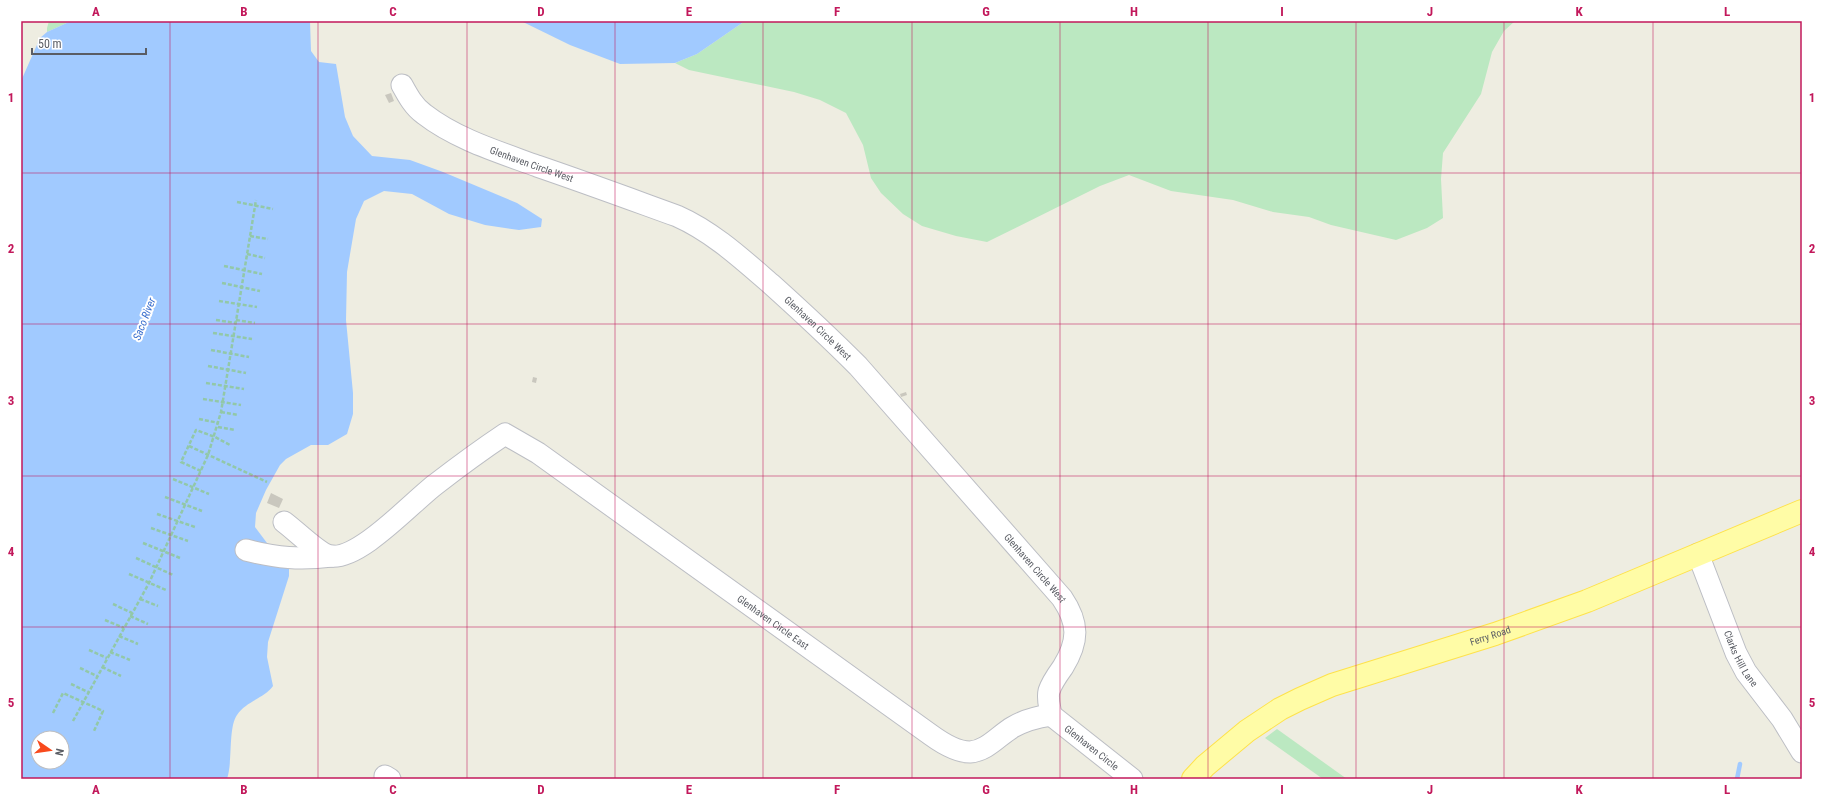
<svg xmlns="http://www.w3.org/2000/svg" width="1823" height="800" font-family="'Roboto Condensed',sans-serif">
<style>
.green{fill:#bbe8c1}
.water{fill:#a1caff;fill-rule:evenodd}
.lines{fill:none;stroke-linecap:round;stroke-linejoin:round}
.stream{stroke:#a1caff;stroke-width:4.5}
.building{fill:#c9c7be}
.minor-casing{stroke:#bcbec4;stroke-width:23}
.major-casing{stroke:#fee24b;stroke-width:24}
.path{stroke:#92c8a8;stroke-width:2.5;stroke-dasharray:4 2;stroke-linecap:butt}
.minor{stroke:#fff;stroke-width:21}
.major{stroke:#fffca6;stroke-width:22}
.grid{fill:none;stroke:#c2185b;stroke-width:1;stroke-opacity:0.55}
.labels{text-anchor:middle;stroke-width:4;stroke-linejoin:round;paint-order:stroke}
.street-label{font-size:10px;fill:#5a5d64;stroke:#fff}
.water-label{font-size:11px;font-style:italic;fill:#396ecd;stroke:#fff}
.neatline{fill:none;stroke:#c2185b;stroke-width:1.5}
.grid-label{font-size:13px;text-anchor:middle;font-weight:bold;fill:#c2185b}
</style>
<rect width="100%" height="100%" fill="#eeede1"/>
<g class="green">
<polygon points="49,21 71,21 47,32 47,28"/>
<polygon points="745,21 1515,21 1504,31 1492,52 1481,94 1443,153 1441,179 1443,218 1427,228 1396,240 1331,225 1309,217 1273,212 1233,200 1171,191 1129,175 1100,186 987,242 956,236 922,226 903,214 881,193 871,178 863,145 846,113 820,100 794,92 689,70 675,63 697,54"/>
<polygon points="1277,729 1347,779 1323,779 1265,738"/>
</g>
<g class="water">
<path d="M 71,21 L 310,21 L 311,51 L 319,62 L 336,64 L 345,117 L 353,136 L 372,156 L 410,160 L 443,172 L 517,203 L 542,219 L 541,227 L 519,230 L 485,225 L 449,214 L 412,194 L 384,191 L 364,201 L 356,219 L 347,272 L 346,320 L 353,393 L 353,414 L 347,434 L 328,445 L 311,445 L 286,459 L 280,465 L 266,490 L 256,513 L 255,527 L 267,543 L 276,549 L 284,566 L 289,568 L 289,576 L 268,642 L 267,657 L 273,686 C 265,698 246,701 237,715 C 228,728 233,761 227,779 L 21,779 L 21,81 L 40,38 L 47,32 ZM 38,738 L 62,738 L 62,762 L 38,762 Z"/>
<polygon points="521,21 745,21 697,54 675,63 620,64 570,45"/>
</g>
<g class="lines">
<polyline class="stream" points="1737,779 1740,764"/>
</g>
<g class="building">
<polygon points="391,93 394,101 389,103 385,95"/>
<polygon points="533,377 537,378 536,383 532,382"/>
<polygon points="906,392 907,395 901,397 900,394"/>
<polygon points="271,493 283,499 279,508 267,503"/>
</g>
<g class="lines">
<defs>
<g id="minor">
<path id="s1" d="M 402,85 C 408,96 414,107 424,114 C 456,139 499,152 537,166 C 584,182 630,199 677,216 C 713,232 742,259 771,284 C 801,311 830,338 858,366 L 1062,598 C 1079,623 1079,641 1063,667 C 1058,674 1052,682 1049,691 C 1047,699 1050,707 1051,715"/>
<path id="s2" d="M 284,522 C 295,530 319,554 330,556 C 359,561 413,501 436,484 C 458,467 481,450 505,434 L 538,453 L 931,735 C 942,743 956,752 970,752 C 987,751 999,735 1013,727 C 1025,720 1037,717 1051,715"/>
<path d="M 246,550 C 277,558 300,560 332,556"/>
<path id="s3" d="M 1698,554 L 1736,653 L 1746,672 L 1782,719 L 1802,752"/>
<path id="s4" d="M 1051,715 L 1132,779"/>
<polyline points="385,776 390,779"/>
</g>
<g id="major">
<path id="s5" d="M 1193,779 L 1205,766 L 1247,731 L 1280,709 L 1300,699 L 1332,685 L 1495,634 L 1587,601 L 1802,511"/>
</g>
</defs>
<use href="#minor" class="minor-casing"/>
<use href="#major" class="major-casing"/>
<g class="path">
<polyline points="237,202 273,209"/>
<polyline points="250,236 268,239"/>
<polyline points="247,254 265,258"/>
<polyline points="224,266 262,274"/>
<polyline points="222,283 260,291"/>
<polyline points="219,301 257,307"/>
<polyline points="216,320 236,323"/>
<polyline points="236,320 255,323"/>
<polyline points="213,333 252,339"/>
<polyline points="211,350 249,357"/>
<polyline points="208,366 246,373"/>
<polyline points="206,383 244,389"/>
<polyline points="203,399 241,405"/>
<polyline points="221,412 238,415"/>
<polyline points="199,419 219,423"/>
<polyline points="218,427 235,430"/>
<polyline points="189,446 267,482"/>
<polyline points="201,471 181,462 196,430 215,437 230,445"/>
<polyline points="173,479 209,494"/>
<polyline points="165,497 202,511"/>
<polyline points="157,514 195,527"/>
<polyline points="151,528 188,541"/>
<polyline points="143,543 180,558"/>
<polyline points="136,558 173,575"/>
<polyline points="129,574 166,590"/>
<polyline points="140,599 158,606"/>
<polyline points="113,604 132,613"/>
<polyline points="130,616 148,624"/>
<polyline points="105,620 124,628"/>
<polyline points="119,636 138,644"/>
<polyline points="89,650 107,658"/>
<polyline points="110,652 130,660"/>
<polyline points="102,667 121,676"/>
<polyline points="80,668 97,676"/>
<polyline points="71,684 88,692"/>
<polyline points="53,713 63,693 103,711 94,731"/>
<polyline points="73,721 149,583 208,455 221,412 256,200"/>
</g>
<use href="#minor" class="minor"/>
<use href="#major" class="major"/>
</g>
<path class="grid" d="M 170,21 L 170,779M 318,21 L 318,779M 467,21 L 467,779M 615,21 L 615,779M 763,21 L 763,779M 912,21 L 912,779M 1060,21 L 1060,779M 1208,21 L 1208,779M 1356,21 L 1356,779M 1504,21 L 1504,779M 1653,21 L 1653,779M 21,173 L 1802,173M 21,324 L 1802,324M 21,476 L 1802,476M 21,627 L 1802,627"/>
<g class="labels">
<g class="street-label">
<text dy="4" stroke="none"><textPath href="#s1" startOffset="156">Glenhaven Circle West</textPath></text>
<text dy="4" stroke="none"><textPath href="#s1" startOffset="491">Glenhaven Circle West</textPath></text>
<text dy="4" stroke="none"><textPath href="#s1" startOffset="815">Glenhaven Circle West</textPath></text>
<text dy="4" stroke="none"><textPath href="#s2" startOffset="601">Glenhaven Circle East</textPath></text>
<text dy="4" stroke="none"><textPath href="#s5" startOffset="335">Ferry Road</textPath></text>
<text dy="4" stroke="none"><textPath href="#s3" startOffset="113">Clarks Hill Lane</textPath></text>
<text dy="4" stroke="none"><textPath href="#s4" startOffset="52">Glenhaven Circle</textPath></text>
</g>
<g class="water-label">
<text transform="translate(144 319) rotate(-69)" y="4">Saco River</text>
</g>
</g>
<rect width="1823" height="800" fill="none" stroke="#ffffff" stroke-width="44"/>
<g transform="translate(50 750) rotate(103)"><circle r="19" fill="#ffffff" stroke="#bdbec1"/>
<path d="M0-3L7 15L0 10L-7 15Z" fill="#f84a1d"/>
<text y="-6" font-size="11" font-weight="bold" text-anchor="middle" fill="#5a5d64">N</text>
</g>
<path d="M32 48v6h114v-6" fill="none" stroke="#5a5d64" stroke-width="2"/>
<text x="38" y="48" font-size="12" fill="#5a5d64" stroke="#ffffff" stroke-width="3" paint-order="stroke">50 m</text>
<rect x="22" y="22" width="1779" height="756" class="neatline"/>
<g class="grid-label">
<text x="96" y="16">A</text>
<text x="244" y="16">B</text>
<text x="393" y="16">C</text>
<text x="541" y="16">D</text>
<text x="689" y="16">E</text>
<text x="837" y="16">F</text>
<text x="986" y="16">G</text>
<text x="1134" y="16">H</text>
<text x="1282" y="16">I</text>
<text x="1430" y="16">J</text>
<text x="1579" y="16">K</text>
<text x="1727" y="16">L</text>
<text x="11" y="102">1</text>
<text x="1812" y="102">1</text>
<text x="11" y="253">2</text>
<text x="1812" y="253">2</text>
<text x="11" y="405">3</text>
<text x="1812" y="405">3</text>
<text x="11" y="556">4</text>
<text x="1812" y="556">4</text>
<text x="11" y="707">5</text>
<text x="1812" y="707">5</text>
<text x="96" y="794">A</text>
<text x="244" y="794">B</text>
<text x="393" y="794">C</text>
<text x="541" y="794">D</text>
<text x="689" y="794">E</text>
<text x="837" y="794">F</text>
<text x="986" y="794">G</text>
<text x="1134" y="794">H</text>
<text x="1282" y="794">I</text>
<text x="1430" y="794">J</text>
<text x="1579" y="794">K</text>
<text x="1727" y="794">L</text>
</g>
</svg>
